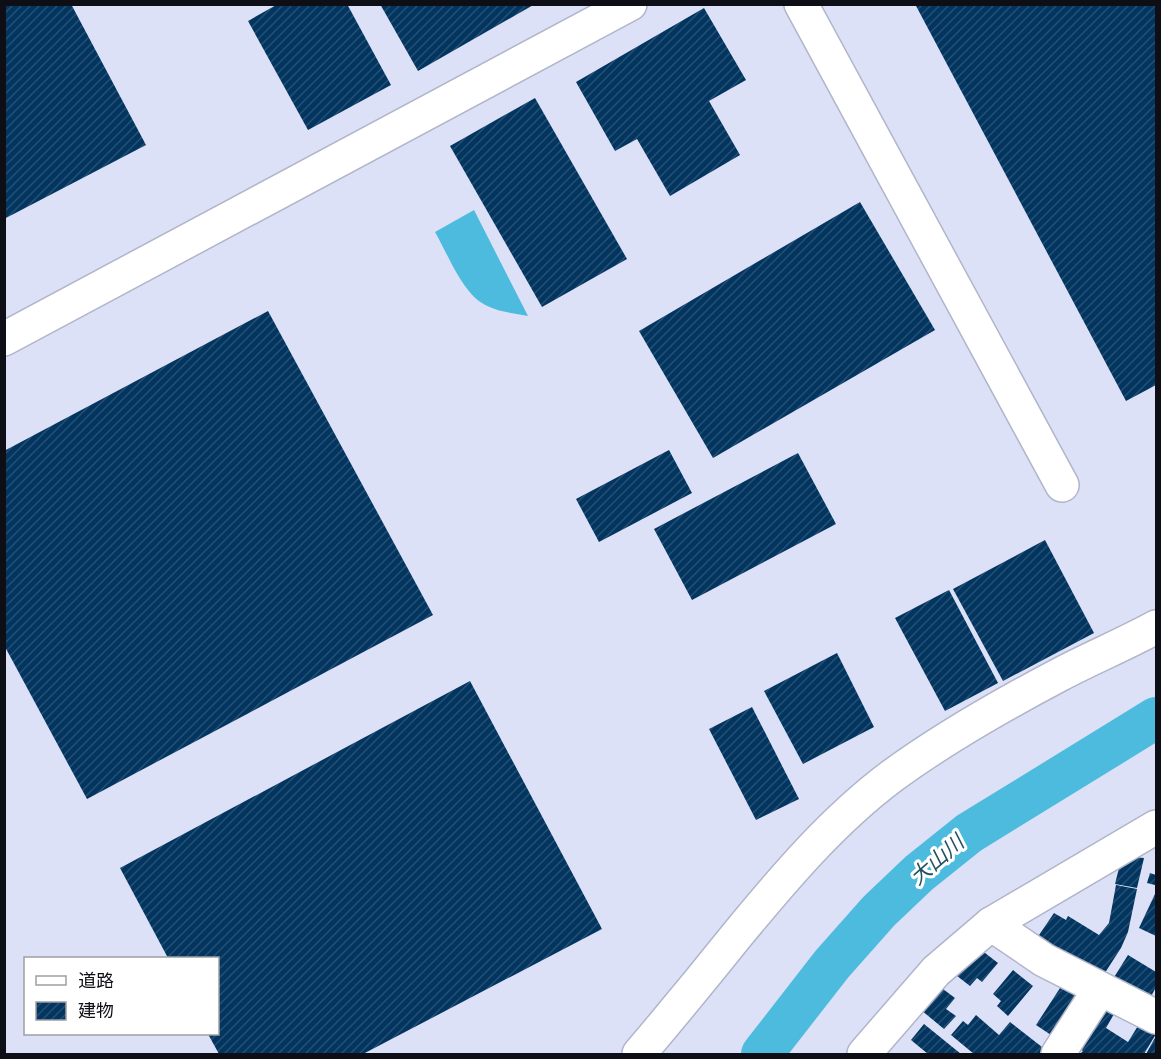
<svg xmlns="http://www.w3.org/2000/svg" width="1161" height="1059" font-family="Karla,'Noto Sans JP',sans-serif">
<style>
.water{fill:#4dbbde}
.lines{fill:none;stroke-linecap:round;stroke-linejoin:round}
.river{stroke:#4dbbde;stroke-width:42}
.building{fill:url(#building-hatch)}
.minor-casing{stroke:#b1b5ca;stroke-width:36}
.minor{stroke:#fff;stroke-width:33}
.labels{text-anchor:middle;stroke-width:6;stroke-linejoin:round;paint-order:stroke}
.water-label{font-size:21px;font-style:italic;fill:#235161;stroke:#fff}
</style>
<defs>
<pattern id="building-hatch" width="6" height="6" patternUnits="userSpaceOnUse" patternTransform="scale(1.5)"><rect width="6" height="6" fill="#02355f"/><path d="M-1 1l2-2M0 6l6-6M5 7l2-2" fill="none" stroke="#264f71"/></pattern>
</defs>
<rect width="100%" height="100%" fill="#dde1f7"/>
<path class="water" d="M 474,210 L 528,316 C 513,313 496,312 482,303 C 462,291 447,253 435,232 Z"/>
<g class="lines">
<polyline class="river" points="762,1054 832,964 879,911 919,873 969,833 1156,718"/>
</g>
<g class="building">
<polygon points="4,4 71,4 146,145 4,219"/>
<polygon points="278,4 347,4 391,85 308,130 248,21"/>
<polygon points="380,4 535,4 418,71"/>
<polygon points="915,4 1156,4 1156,385 1126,401"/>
<polygon points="704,8 746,80 709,101 740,155 670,196 637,139 615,151 576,82"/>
<polygon points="535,98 627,259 542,307 450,146"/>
<polygon points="860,202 935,330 713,458 639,331"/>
<polygon points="268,311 433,615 87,799 4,645 4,451"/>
<polygon points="669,450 692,493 599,542 576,499"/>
<polygon points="798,453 836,524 692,600 654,529"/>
<polygon points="1045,540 1094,633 1003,681 953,589"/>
<polygon points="949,590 998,683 945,711 895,618"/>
<polygon points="837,653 874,727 803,764 764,691"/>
<polygon points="470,681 602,929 363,1054 219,1054 208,1034 218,1034 218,958 168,958 120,868"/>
<polygon points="752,707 799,799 756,820 709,729"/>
<polygon points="1122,856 1144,858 1137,888 1115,884"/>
<polygon points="1150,873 1156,875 1155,885 1147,883"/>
<polygon points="1116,885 1137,889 1128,932 1121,948 1099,982 1037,938 1054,913 1066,920 1068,916 1099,935 1109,923"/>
<polygon points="1155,894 1156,895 1156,936 1139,928"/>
<polygon points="976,946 998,963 982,982 977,978 970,986 952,972"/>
<polygon points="1128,955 1156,972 1156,987 1147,1004 1111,982"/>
<polygon points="1013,970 1033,986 1008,1016 997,1006 1001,1001 993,994"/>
<polygon points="935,983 955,998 946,1009 956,1016 944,1029 915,1005"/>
<polygon points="1062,985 1084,999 1057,1039 1036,1025"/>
<polygon points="1103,998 1118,1007 1106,1028 1128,1042 1141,1021 1156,1030 1156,1034 1144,1054 1083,1054 1081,1053 1083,1051 1074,1046"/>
<polygon points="976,1015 999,1035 1010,1022 1051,1054 974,1054 951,1035 963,1021 968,1025"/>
<polygon points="924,1024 961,1054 928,1054 911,1040"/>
<polygon points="1156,1036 1156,1054 1146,1054"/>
</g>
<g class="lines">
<defs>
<g id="minor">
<polyline points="801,4 1062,485"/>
<polyline points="4,339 630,4"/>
<polyline points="991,924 1044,960 1156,1017"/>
<path d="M 639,1054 C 672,1015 705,975 737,935 C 784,878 833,820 892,776 C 944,738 1002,705 1059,675 C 1091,658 1125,644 1156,627"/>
<polyline points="864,1054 936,971 991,924 1156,827"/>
<polyline points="1058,1054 1100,989"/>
</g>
</defs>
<use href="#minor" class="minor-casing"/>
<use href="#minor" class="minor"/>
</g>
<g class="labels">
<g class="water-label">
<text transform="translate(937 860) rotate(-41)" y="7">大山川</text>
</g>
</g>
<rect width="1161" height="1059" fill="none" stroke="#0e0f16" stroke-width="12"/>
<rect x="24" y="957" width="195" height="78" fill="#ffffff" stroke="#9f9fa2" stroke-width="1.5"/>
<rect x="36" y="976" width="30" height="9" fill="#ffffff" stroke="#9f9fa2" stroke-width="1.5"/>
<text x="78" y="987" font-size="18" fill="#0e0f16">道路</text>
<rect x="36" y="1002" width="30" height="18" fill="url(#building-hatch)" stroke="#9f9fa2" stroke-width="1.5"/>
<text x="78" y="1017" font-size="18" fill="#0e0f16">建物</text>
</svg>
